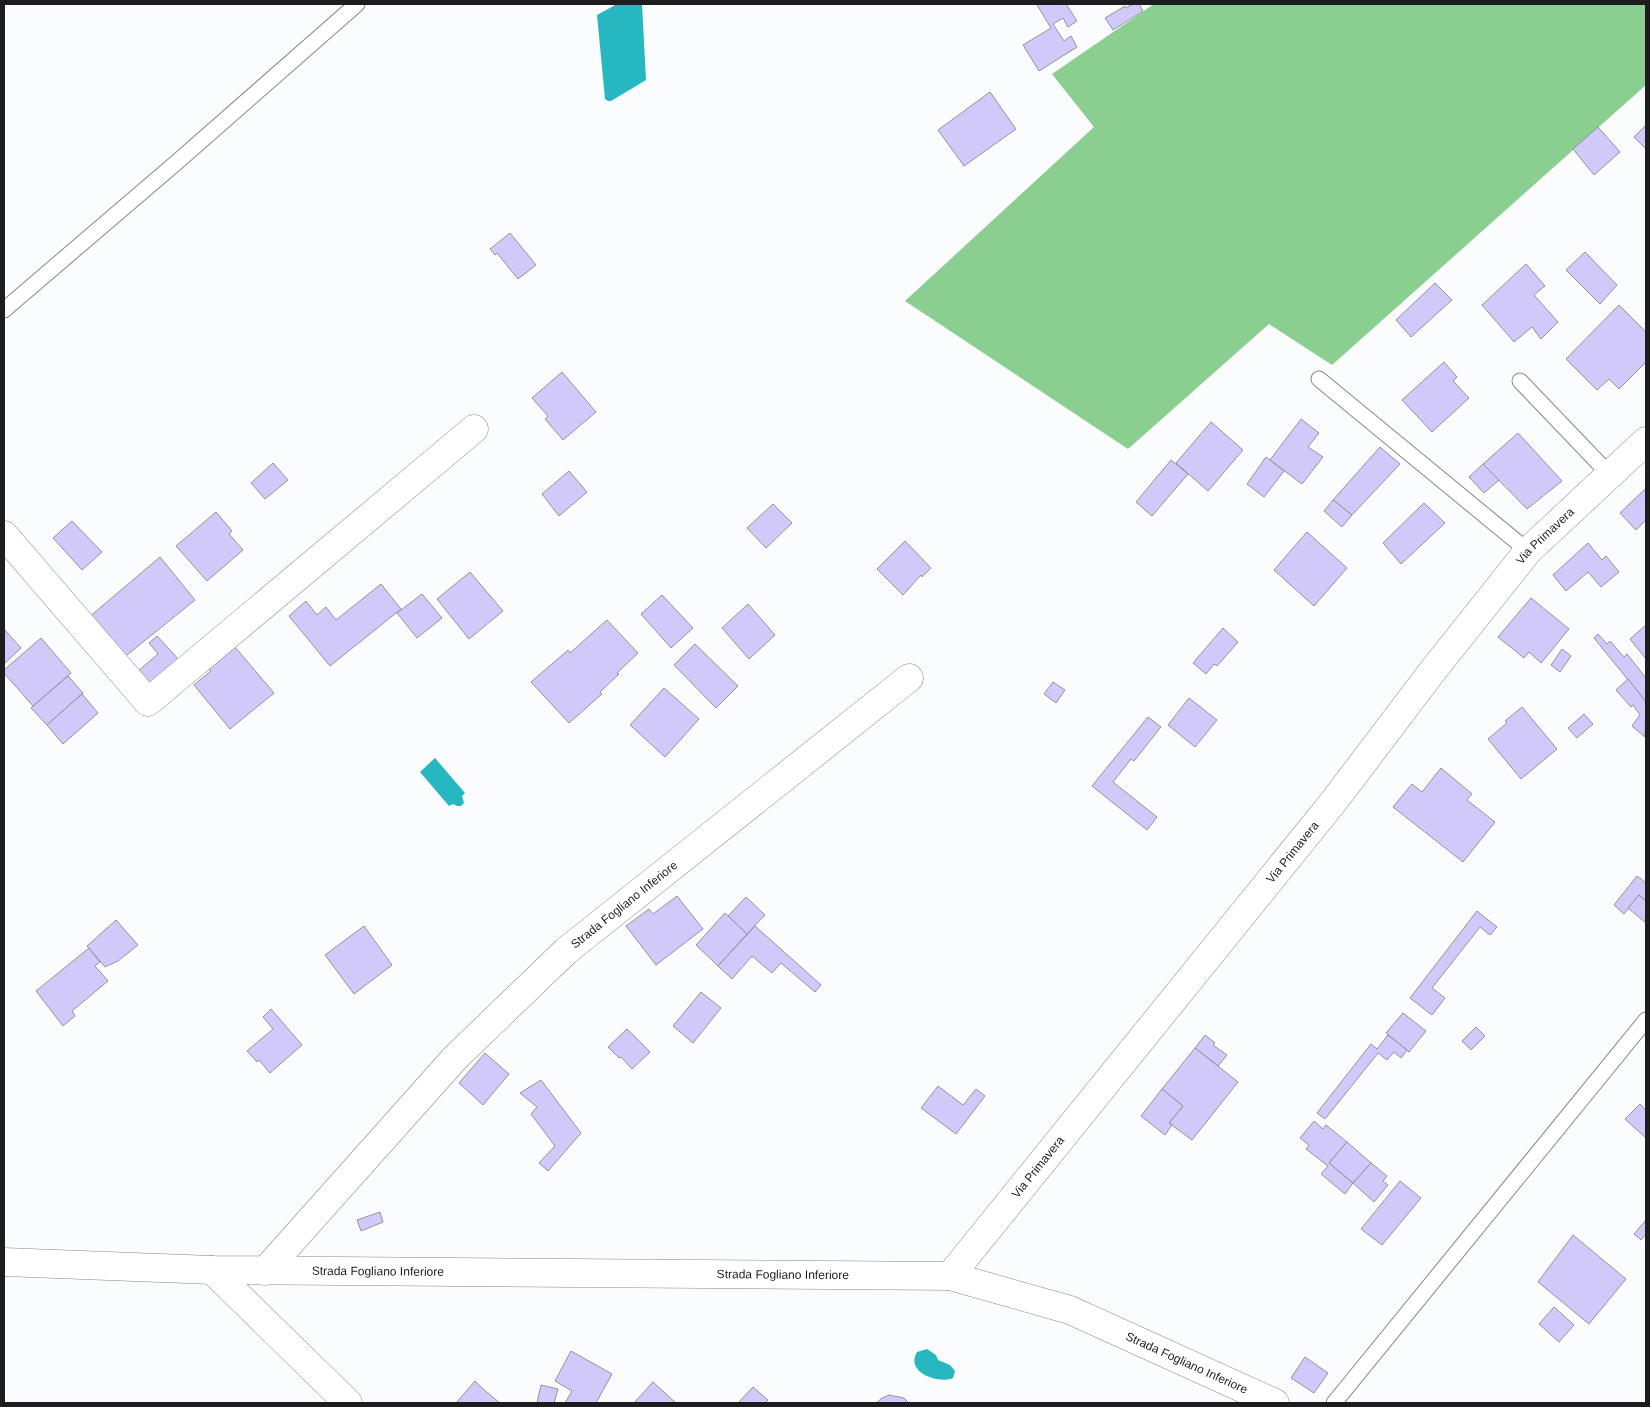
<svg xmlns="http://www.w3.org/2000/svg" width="1650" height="1407" font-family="Arial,sans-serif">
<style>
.forest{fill:#8acf8f}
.water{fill:#26b7c1}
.building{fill:#d2c9fb;stroke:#939397}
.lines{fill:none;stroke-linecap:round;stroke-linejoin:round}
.service-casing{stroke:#86888c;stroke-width:17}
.minor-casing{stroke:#86888c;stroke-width:29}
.service{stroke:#fff;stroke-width:15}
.minor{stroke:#fff;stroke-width:28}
.labels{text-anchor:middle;stroke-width:4;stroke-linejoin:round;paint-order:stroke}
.street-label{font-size:12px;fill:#1d1d1f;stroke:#fafcfe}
</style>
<rect width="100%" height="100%" fill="#fafcfe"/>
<polygon class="forest" points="1154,4 1646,4 1646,85 1332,365 1269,324 1128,449 905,301 1094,127 1052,74"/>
<g class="water">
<polygon points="617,4 642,4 646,80 611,101 608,101 605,99 597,15"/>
<polygon points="435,758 465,793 462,796 464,803 461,806 457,806 453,804 449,806 420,772"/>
<path d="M 927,1349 L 936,1355 L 938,1360 L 950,1365 L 955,1371 L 953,1378 C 942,1384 904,1374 917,1352 Z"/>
</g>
<g class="building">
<polygon points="1038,4 1066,4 1077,21 1068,27 1063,18 1053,24 1064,41 1071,36 1077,47 1039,71 1023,45 1051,28 1037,5"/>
<polygon points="1133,4 1139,4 1143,11 1113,30 1105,18 1125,6 1126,8"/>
<polygon points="990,92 1016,129 964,166 938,130"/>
<polygon points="1646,125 1646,149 1634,137"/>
<polygon points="1598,127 1620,152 1594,175 1573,149"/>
<polygon points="510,233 536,265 518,279 497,253 495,255 490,249"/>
<polygon points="1585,252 1617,285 1600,304 1566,270"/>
<polygon points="1526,264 1545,286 1534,295 1558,322 1541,339 1532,327 1514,342 1482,305"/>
<polygon points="1435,283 1452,300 1411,337 1396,320"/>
<polygon points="1619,305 1646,332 1646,362 1619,389 1609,379 1597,390 1566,359"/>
<polygon points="1444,362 1457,377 1453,381 1469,398 1432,432 1402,400"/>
<polygon points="562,372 596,412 563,440 545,419 548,416 532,398"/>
<polygon points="1301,419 1319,433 1308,447 1323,457 1302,484 1270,460"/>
<polygon points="1211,422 1243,450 1208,491 1176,463"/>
<polygon points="1518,433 1562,481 1527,509 1483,464"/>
<polygon points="1380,447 1400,464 1352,515 1333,500"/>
<polygon points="1266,457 1284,471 1264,497 1247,484"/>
<polygon points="1171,460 1188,474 1152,516 1136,502"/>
<polygon points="273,463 288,480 265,499 251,483"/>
<polygon points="1483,464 1499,480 1484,493 1469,477"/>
<polygon points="569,471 587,492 559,516 542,494"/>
<polygon points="1646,488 1646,520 1636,530 1620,513"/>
<polygon points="1333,500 1352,515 1342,527 1324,511"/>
<polygon points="1424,503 1445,523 1401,564 1383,543"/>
<polygon points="773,504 792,523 766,548 747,528"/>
<polygon points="216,512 232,531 229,534 243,550 207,581 176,546"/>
<polygon points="72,521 102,552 82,570 53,538"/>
<polygon points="1307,532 1347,568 1314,606 1274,570"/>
<polygon points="905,541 931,568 922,577 921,575 903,595 877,569"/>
<polygon points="1588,543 1602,560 1606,556 1619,572 1601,587 1588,572 1566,591 1553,575"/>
<polygon points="160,557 195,600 122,659 88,618"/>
<polygon points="470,572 503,611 469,639 437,599"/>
<polygon points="381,584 401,609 330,666 289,616 306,601 317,615 326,607 336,620"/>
<polygon points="422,594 442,618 417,638 397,613"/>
<polygon points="662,595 693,628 671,648 641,614"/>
<polygon points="1531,598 1569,629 1541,663 1529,652 1524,658 1498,637"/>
<polygon points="748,604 775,635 749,659 722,628"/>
<polygon points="607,620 638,653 617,673 619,674 600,692 602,694 569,723 531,682 568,650 570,653"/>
<polygon points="1646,625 1646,659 1630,639"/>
<polygon points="1223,628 1238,642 1217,666 1214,664 1206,674 1193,663"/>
<polygon points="4,629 21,648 4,664"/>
<polygon points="1598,634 1607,644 1610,641 1624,657 1627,654 1646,678 1646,702 1594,638"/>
<polygon points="157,636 182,663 152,689 137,672 158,654 149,643"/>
<polygon points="41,638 71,673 33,706 4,673 4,670"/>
<polygon points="695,644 738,686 716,708 674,665"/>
<polygon points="235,647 274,693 230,729 194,685 211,671 209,669"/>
<polygon points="1562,649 1571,656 1560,672 1551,665"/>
<polygon points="68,676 83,693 47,725 31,708"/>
<polygon points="1628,679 1646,702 1645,737 1632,726 1640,715 1633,705 1631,707 1616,690"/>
<polygon points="1053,682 1065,690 1056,703 1044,694"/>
<polygon points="664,688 699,719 665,757 630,725"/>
<polygon points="82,694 98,713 63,744 47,725"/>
<polygon points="1189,698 1217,720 1195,747 1168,725"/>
<polygon points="1522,707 1557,749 1521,779 1488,739 1507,723 1505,721"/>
<polygon points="1584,714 1593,724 1577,738 1568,728"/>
<polygon points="1148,717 1161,727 1134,761 1131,759 1113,782 1157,817 1147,830 1092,786"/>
<polygon points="1441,768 1472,794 1467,800 1495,822 1463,862 1393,807 1412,784 1422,792"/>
<polygon points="1637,876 1646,883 1646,901 1639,895 1624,914 1614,905"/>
<polygon points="1639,895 1646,901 1646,923 1628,908"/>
<polygon points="677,896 703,929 656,965 626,926 649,909 653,914"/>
<polygon points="746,897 765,915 747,934 728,916"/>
<polygon points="1477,911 1497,927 1490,935 1480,927 1432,988 1445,998 1432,1015 1410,998"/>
<polygon points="725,913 747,934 718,966 696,945"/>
<polygon points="116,920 138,945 118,961 105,967 87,946"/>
<polygon points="364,926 392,965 354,994 325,955"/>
<polygon points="755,926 821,985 815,992 781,963 772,973 752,956 732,979 718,966"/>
<polygon points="89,948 100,962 95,966 108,981 72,1011 75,1016 63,1026 36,991"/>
<polygon points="701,992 721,1008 693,1043 673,1026"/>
<polygon points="271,1009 302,1045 270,1073 259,1060 257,1062 247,1051 273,1029 263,1017"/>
<polygon points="1403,1013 1426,1031 1409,1052 1386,1033"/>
<polygon points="1476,1027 1485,1036 1471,1050 1462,1041"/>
<polygon points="627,1029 650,1052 632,1069 621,1057 619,1058 608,1047"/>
<polygon points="1205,1035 1215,1043 1213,1045 1227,1055 1218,1066 1195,1048"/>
<polygon points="1388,1035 1407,1050 1401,1058 1394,1052 1387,1060 1378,1053 1325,1119 1317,1113 1371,1044 1377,1049"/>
<polygon points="1195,1048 1238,1082 1192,1140 1169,1123 1183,1106 1162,1089"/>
<polygon points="485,1053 509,1074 483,1105 459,1083"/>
<polygon points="541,1080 581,1133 548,1171 539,1163 555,1146 531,1114 537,1107 520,1093"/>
<polygon points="938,1086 963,1105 976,1089 985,1096 956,1134 921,1108"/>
<polygon points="1162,1089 1183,1106 1169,1123 1172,1125 1165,1135 1141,1116"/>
<polygon points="1640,1104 1646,1110 1645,1111 1646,1113 1646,1138 1625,1119"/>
<polygon points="1314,1121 1323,1129 1326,1125 1347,1142 1329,1163 1353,1183 1345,1194 1321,1174 1328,1166 1306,1149 1309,1145 1300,1138"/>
<polygon points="1347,1142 1371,1163 1353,1183 1329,1163"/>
<polygon points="1371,1163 1387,1176 1383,1181 1388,1185 1374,1202 1353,1183"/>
<polygon points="1400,1181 1421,1198 1382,1245 1361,1229"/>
<polygon points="380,1212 383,1222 361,1231 357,1220"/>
<polygon points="1646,1220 1646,1234 1641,1240 1634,1234"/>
<polygon points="1573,1235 1626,1279 1589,1324 1538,1282"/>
<polygon points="1554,1307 1574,1325 1559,1342 1539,1324"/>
<polygon points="571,1351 612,1374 596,1403 565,1403 572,1391 555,1381"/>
<polygon points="1305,1357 1328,1373 1314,1393 1291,1378"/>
<polygon points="475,1381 482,1388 500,1403 456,1403"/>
<polygon points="653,1382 676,1403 634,1403"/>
<polygon points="541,1385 558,1389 554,1403 537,1403"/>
<polygon points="753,1387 768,1400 765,1403 738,1403"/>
<polygon points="889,1395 904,1398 909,1403 876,1403 882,1398"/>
</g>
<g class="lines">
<defs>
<g id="service">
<polyline points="4,310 177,162 357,4"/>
<polyline points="1319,379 1528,551"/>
<polyline points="1520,381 1610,475"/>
<polyline points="1334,1403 1646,1020"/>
</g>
<g id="minor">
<polyline points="4,535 148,702 474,429"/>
<path id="s1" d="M 4,1262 L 212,1270 L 950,1276 L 1070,1310 L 1275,1403"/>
<polyline points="212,1270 348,1403"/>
<path id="s2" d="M 265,1271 L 455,1058 L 566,951 L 909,678"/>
<path id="s3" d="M 950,1276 L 1334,801 L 1431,673 L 1528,551 L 1646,441"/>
</g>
</defs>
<use href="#service" class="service-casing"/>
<use href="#minor" class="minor-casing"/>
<use href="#service" class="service"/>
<use href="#minor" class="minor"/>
</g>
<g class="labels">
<g class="street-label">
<text dy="4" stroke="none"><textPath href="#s3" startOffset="950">Via Primavera</textPath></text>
<text dy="4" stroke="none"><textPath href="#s3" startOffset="545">Via Primavera</textPath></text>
<text dy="4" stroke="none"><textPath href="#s2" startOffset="514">Strada Fogliano Inferiore</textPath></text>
<text dy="4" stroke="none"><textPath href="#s3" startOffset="140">Via Primavera</textPath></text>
<text dy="4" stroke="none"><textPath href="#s1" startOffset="374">Strada Fogliano Inferiore</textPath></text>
<text dy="4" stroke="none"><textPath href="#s1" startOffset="779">Strada Fogliano Inferiore</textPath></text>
<text dy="4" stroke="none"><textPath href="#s1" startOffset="1199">Strada Fogliano Inferiore</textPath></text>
</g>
</g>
<rect width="1650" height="1407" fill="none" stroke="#1d1d1f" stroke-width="10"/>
</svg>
